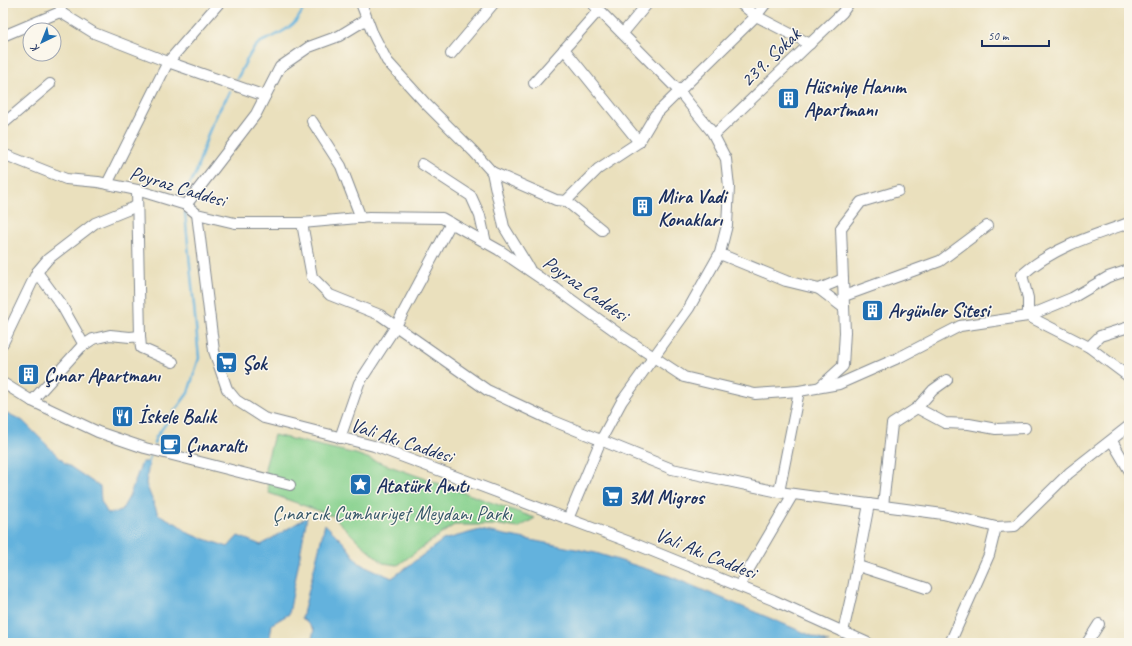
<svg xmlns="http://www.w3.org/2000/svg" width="1132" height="646" font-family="Caveat,sans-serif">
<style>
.green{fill:#87d18e;stroke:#518076}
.water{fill:#63b2dd;stroke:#3f709e}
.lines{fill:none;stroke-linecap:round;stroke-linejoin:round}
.stream{stroke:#63b2dd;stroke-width:2.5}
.minor-casing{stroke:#82888e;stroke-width:12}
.minor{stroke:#fff;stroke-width:10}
.labels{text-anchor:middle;stroke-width:3;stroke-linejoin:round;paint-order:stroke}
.street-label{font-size:20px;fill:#1b2f5e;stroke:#fbf7ec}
.poi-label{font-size:20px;font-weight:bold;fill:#1b2f5e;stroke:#fbf7ec;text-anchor:start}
.park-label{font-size:20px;fill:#36586a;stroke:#fbf7ec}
</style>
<rect width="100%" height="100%" fill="#fbf7ec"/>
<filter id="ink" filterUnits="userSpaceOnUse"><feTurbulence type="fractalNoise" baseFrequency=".025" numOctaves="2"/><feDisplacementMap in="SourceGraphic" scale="8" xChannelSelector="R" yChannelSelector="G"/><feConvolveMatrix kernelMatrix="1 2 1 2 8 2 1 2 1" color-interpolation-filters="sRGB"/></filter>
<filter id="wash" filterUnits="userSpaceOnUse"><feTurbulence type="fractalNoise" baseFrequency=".012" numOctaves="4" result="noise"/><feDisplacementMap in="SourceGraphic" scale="16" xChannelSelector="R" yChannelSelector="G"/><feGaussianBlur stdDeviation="0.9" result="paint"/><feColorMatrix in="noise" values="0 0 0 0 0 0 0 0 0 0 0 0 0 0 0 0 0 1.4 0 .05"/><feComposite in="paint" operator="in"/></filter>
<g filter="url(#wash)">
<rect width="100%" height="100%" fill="#eae0bd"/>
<polygon class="green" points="274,435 356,454 535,518 518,528 500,525 454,525 431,541 398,565 383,563 359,542 333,516 269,493 265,468"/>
<g class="water">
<polygon points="3,411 23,421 65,463 100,487 101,501 108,514 121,511 129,497 142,462 149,462 146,484 158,514 177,524 190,534 228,547 238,536 261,545 307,517 289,614 272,624 269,643 3,643"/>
<polygon points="325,524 344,543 359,563 392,578 443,540 480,530 596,553 669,576 829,643 311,643 314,630 302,618"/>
</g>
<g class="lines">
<g class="stream">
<path d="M 237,79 C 244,67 248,53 258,44 C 262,41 267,39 272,37 C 289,29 300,22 305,3"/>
<polyline points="185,196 185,194 196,172 208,134 218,112 230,92"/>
<polyline points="154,443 156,437 188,393 199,358 185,213"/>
<polyline points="148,464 150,457"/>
</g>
</g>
</g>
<g filter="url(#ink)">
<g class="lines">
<defs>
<g id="minor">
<polyline points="361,3 372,32 387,61 427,105 474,152 492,172 504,227 529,268"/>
<polyline points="740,3 756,16 810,44"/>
<polyline points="60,12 94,33 168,62 265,96"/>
<polyline points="623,33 648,3"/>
<polyline points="3,36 60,12 62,3"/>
<polyline points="564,49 639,142"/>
<polyline points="451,54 494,3"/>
<polyline points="534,83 599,10"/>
<polyline points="312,121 341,166 361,218"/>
<polyline points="3,124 50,84"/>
<polyline points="714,135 842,13 849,3"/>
<polyline points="3,154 66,179 98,182 137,190 186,205 197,214 235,223 302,223 369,217 442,218 499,250 558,290 622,336 684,377 755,394 799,391 839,384 898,358 960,326 1028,316 1089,347 1129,377"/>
<polyline points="422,164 471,196 480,216 486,243"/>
<polyline points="492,172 556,200 566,201 602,230"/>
<polyline points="107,184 168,62 219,3"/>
<polyline points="137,190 140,336"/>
<polyline points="566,201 598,169 639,142 655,115 756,16 766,3"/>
<polyline points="186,205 256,114 280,67 309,47 339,36 367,19"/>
<polyline points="197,214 214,351 227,389 236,400 264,418 374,446 635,544 773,600 868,643"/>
<polyline points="302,223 312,277 330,295 380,315 487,390 551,420 672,469 779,492 943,514 996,527 1015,526 1069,473 1129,426"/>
<path d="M 1129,223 C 1091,236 1052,248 1022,275 L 1028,298 L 1028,316 L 1072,298 L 1108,277 L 1129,270"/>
<polyline points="720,254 786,281 819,289"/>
<polyline points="37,272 62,306 84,345"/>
<polyline points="843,279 819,289 844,308"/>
<polyline points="844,296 940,261 987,226"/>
<polyline points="3,343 37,272 48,259 95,223 137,206"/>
<polyline points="1089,347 1100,336 1129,327"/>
<polyline points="3,383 32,401 98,432 145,448 290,485"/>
<polyline points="820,387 843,366 845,332 841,228 861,202 898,191"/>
<polyline points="32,401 81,347 93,339 110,335 130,337 140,336 141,348 173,362"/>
<polyline points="917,408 933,390 947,380"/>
<polyline points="340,438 359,383 396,326 451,223"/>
<polyline points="1112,441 1129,470"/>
<polyline points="779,492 799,391"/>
<polyline points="883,506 892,424 917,408 945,423 969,424 996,429 1025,428"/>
<polyline points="568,519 601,440 622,401 689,308 720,253 727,225 729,187 726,159 712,132 679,91 592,3"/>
<polyline points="858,566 926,588"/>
<polyline points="739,586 793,494"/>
<polyline points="843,632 853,588 869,504"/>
<polyline points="950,643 989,555 996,527"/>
<polyline points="1087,643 1099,624"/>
</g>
</defs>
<use href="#minor" class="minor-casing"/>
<use href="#minor" class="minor"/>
</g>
</g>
<defs>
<symbol id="building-square" viewBox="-11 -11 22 22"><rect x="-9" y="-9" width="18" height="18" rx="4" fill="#1f6fb2" stroke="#fbf7ec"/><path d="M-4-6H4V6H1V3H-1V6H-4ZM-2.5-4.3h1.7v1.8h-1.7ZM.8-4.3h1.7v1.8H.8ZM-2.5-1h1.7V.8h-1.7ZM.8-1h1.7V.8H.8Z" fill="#fff"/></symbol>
<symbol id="supermarket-square" viewBox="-11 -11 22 22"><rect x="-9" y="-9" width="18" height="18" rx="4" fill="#1f6fb2" stroke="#fbf7ec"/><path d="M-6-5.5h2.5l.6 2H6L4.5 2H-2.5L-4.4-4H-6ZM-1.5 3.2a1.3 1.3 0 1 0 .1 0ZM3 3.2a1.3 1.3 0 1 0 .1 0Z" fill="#fff"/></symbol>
<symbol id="restaurant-square" viewBox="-11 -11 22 22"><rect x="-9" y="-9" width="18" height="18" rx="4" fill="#1f6fb2" stroke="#fbf7ec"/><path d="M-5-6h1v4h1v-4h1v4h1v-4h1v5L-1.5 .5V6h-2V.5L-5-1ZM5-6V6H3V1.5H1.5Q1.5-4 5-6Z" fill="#fff"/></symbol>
<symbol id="cafe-square" viewBox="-11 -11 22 22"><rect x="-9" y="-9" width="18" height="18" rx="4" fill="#1f6fb2" stroke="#fbf7ec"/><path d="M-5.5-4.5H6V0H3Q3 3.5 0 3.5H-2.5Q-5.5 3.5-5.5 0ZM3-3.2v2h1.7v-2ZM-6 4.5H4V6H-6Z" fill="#fff"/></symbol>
<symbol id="sight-square" viewBox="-11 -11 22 22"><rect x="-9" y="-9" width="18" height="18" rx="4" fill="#1f6fb2" stroke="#fbf7ec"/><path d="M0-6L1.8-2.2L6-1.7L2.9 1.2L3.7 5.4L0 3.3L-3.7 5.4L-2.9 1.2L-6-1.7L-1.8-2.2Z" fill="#fff"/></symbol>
</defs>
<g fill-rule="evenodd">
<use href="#building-square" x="776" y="86" width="25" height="25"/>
<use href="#building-square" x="630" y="194" width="25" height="25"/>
<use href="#building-square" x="860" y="298" width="25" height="25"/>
<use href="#supermarket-square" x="214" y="350" width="25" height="25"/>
<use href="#building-square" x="16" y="362" width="25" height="25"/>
<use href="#restaurant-square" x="110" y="404" width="25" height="25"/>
<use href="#cafe-square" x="158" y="432" width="25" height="25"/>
<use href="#sight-square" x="348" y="472" width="25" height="25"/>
<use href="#supermarket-square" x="600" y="484" width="25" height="25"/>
</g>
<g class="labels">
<g class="street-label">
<text transform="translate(770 57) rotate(-44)" y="7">239. Sokak</text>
<text transform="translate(178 186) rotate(17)" y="7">Poyraz Caddesi</text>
<text transform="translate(586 288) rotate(35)" y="7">Poyraz Caddesi</text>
<text transform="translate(402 440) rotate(18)" y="7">Vali Akı Caddesi</text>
<text transform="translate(706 553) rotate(22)" y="7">Vali Akı Caddesi</text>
</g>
<g class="poi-label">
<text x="804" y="93">Hüsniye Hanım<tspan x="804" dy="23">Apartmanı</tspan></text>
<text x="658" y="203">Mira Vadi<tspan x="658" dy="23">Konakları</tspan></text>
<text x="888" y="317">Argünler Sitesi</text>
<text x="242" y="370">Şok</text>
<text x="44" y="382">Çınar Apartmanı</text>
<text x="138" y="423">İskele Balık</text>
<text x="186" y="452">Çınaraltı</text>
<text x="376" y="492">Atatürk Anıtı</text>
<text x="628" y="504">3M Migros</text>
</g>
<g class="park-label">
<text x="392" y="520">Çınarcık Cumhuriyet Meydanı Parkı</text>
</g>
</g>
<rect width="1132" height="646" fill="none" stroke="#fbf7ec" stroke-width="16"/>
<g transform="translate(42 42) rotate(223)"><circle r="19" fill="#fbf7ec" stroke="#a1a7b3"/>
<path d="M0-3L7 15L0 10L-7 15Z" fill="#1f6fb2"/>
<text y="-6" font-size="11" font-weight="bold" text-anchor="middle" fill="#1b2f5e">K</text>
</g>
<path d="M982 40v6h67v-6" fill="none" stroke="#1b2f5e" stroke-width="2"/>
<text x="988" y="40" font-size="12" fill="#1b2f5e" stroke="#fbf7ec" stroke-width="3" paint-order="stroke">50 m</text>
</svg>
